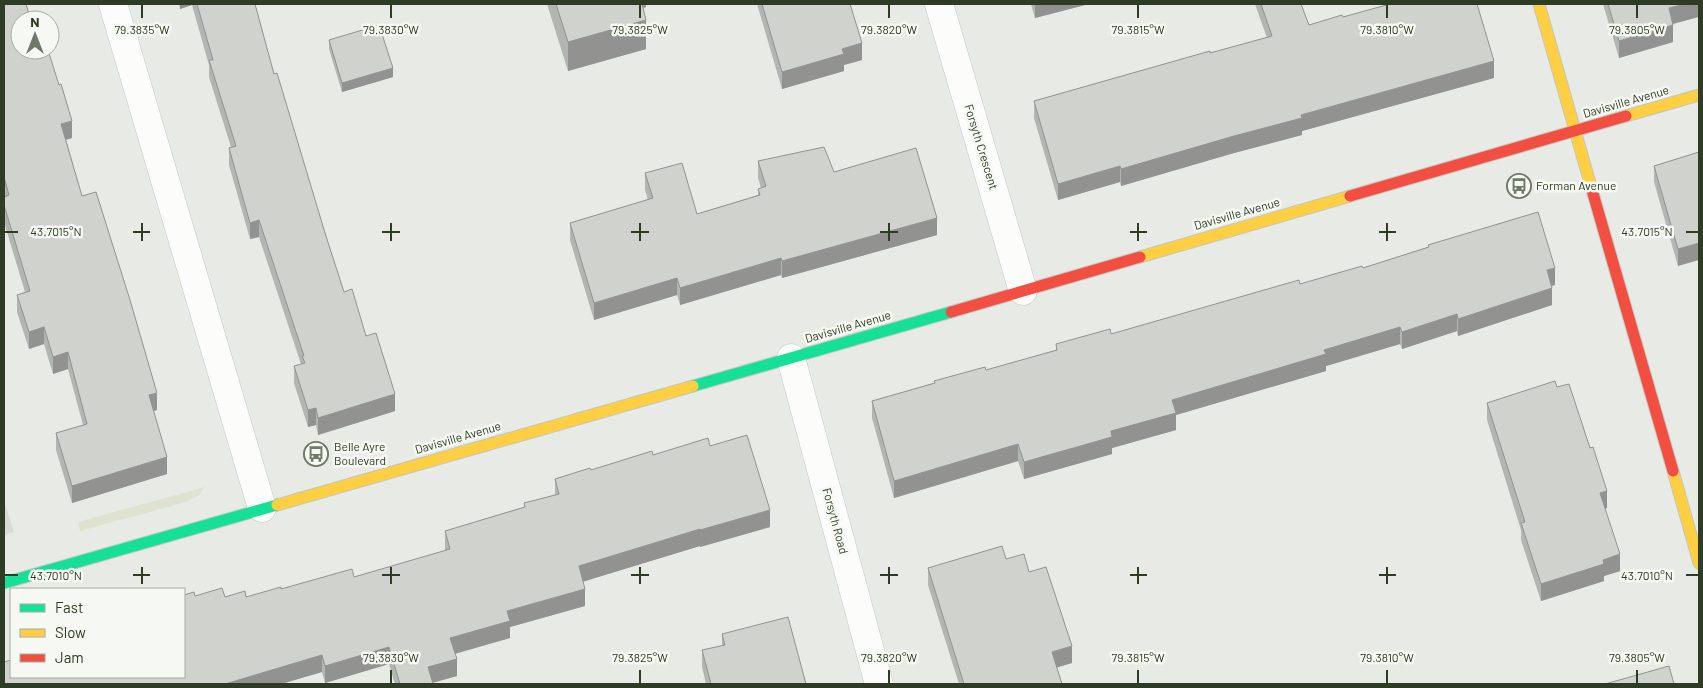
<svg xmlns="http://www.w3.org/2000/svg" width="1703" height="688" font-family="Barlow,sans-serif">
<style>
.built{fill:#d8dbd3}
.green{fill:#dee2cf}
.lines{fill:none;stroke-linecap:round;stroke-linejoin:round}
.street-casing{stroke:#c5c7c2;stroke-width:29}
.fast-casing{stroke:#c4c7c1;stroke-width:13}
.slow-casing{stroke:#c4c7c1;stroke-width:13}
.jam-casing{stroke:#c4c7c1;stroke-width:13}
.street{stroke:#fcfcfb;stroke-width:28}
.fast{stroke:#16e098;stroke-width:11}
.slow{stroke:#ffcf43;stroke-width:11}
.jam{stroke:#f24e42;stroke-width:11}
.wall{fill:#b3b5b1}
.shaded-wall{fill:#929390}
.building{fill:#d0d2ce;stroke:#929390}
.ticks{fill:none;stroke:#2d3c23;stroke-width:2}
.labels{text-anchor:middle;stroke-width:5;stroke-linejoin:round;paint-order:stroke}
.street-label{font-size:12px;fill:#2d3c23;stroke:#f6f8f3}
.poi-label{font-size:12px;fill:#2d3c23;stroke:#f6f8f3;text-anchor:start}
.ticks-label{font-size:12px;text-anchor:middle;fill:#2d3c23;stroke:#f6f8f3;stroke-width:5;stroke-linejoin:round;paint-order:stroke}
</style>
<rect width="100%" height="100%" fill="#e8eae5"/>
<polygon class="built" points="4,501 14,532 4,535"/>
<polygon class="green" points="205,487 198,496 186,502 80,531 78,522"/>
<g class="lines">
<defs>
<g id="street">
<polyline points="113,4 262,508"/>
<polyline points="939,4 1023,291"/>
<polyline points="791,358 879,684"/>
</g>
<g id="fast">
<polyline points="693,386 951,312"/>
<polyline points="4,583 277,505"/>
</g>
<g id="slow">
<polyline points="1539,4 1592,190"/>
<polyline points="1626,116 1699,95"/>
<polyline points="1140,257 1350,196"/>
<polyline points="1673,471 1699,563"/>
<polyline points="277,505 693,386"/>
</g>
<g id="jam">
<polyline points="1592,190 1673,471"/>
<polyline points="1350,196 1626,116"/>
<polyline points="951,312 1140,257"/>
</g>
</defs>
<use href="#street" class="street-casing"/>
<use href="#fast" class="fast-casing"/>
<use href="#slow" class="slow-casing"/>
<use href="#jam" class="jam-casing"/>
<use href="#street" class="street"/>
<use href="#fast" class="fast"/>
<use href="#slow" class="slow"/>
<use href="#jam" class="jam"/>
</g>
<g class="wall">
<polygon points="4,4 72,138 66,140 82,196 157,410 153,411 167,474 72,503 56,450 56,433 83,425 68,369 53,374 44,344 29,349 17,312 17,295 25,292 4,222 4,197 5,197 4,194"/>
<polygon points="179,4 255,4 274,74 344,292 366,336 395,411 318,435 316,425 308,427 294,383 294,366 301,364 259,237 250,239 229,165 229,148 231,147 209,77 209,65 192,5 180,9"/>
<polygon points="547,4 646,4 646,7 643,8 646,49 568,71"/>
<polygon points="757,4 850,4 862,60 844,65 844,71 782,89"/>
<polygon points="1031,4 1089,4 1035,18"/>
<polygon points="1255,4 1301,4 1309,25 1343,17 1494,78 1302,131 1302,135 1234,153 1121,186 1120,182 1058,200 1034,118 1034,101 1267,38"/>
<polygon points="1603,4 1699,4 1673,24 1673,42 1619,58"/>
<polygon points="329,40 393,77 342,92 329,49"/>
<polygon points="1699,152 1678,266 1654,182 1654,166"/>
<polygon points="758,161 834,172 937,235 782,278 781,275 680,305 677,295 594,320 570,240 570,223 648,200 645,190 645,173 697,214 758,195 758,189 761,188 758,178"/>
<polygon points="1428,245 1555,285 1552,286 1552,305 1458,336 1457,331 1402,349 1400,344 1326,366 1326,371 1176,415 1176,430 1112,448 1112,454 1024,479 1018,461 894,498 872,418 872,401 934,383 934,381 986,370 1056,350 1056,344 1111,334 1363,268 1428,247"/>
<polygon points="1557,387 1607,508 1605,509 1620,571 1604,576 1604,581 1541,601 1521,540 1521,530 1487,420 1487,403"/>
<polygon points="710,446 770,527 700,547 700,546 583,581 585,606 510,627 510,638 455,654 457,676 432,683 433,684 395,684 389,664 325,683 322,672 281,684 4,684 184,677 195,596 246,597 281,589 354,577 445,551 445,531 524,507 524,503 555,495 555,479 653,455"/>
<polygon points="1006,559 1029,572 1072,663 1057,667 1062,684 959,684 928,585 928,568"/>
<polygon points="722,634 806,684 706,684 702,667 702,650 722,646"/>
</g>
<g class="shaded-wall">
<polygon points="180,4 192,4 192,5 180,9"/>
<polygon points="636,4 646,4 646,7 636,11"/>
<polygon points="1035,4 1089,4 1035,18"/>
<polygon points="1685,4 1699,4 1699,17 1669,25 1669,8"/>
<polygon points="646,20 646,49 568,71 568,42"/>
<polygon points="1673,25 1673,42 1619,58 1619,41"/>
<polygon points="862,43 862,60 844,65 844,71 782,89 782,72 842,49"/>
<polygon points="1494,61 1494,78 1302,131 1302,135 1234,153 1121,186 1121,169 1301,115"/>
<polygon points="393,68 393,77 342,92 342,83"/>
<polygon points="72,121 72,138 61,141 61,124"/>
<polygon points="1120,166 1120,182 1058,200 1058,184"/>
<polygon points="937,218 937,235 782,278 782,261"/>
<polygon points="259,220 259,237 250,239 250,223"/>
<polygon points="1699,243 1699,260 1678,266 1678,249"/>
<polygon points="781,258 781,275 680,305 680,288"/>
<polygon points="1555,268 1555,285 1547,287 1547,270"/>
<polygon points="677,278 677,295 594,320 594,303"/>
<polygon points="1552,288 1552,305 1458,336 1458,319"/>
<polygon points="1457,314 1457,331 1402,349 1402,332"/>
<polygon points="44,327 44,344 29,349 29,332"/>
<polygon points="1400,327 1400,344 1326,366 1326,371 1176,415 1176,430 1112,448 1112,454 1024,479 1024,462 1111,431 1172,400 1324,350"/>
<polygon points="68,352 68,369 53,374 53,357"/>
<polygon points="157,393 157,410 149,412 149,395"/>
<polygon points="395,394 395,411 318,435 318,418"/>
<polygon points="316,408 316,425 308,427 308,410"/>
<polygon points="1018,444 1018,461 894,498 894,481"/>
<polygon points="167,457 167,474 72,503 72,486"/>
<polygon points="1607,491 1607,508 1600,510 1600,493"/>
<polygon points="770,510 770,527 700,547 700,530"/>
<polygon points="700,529 700,546 579,583 579,566"/>
<polygon points="1620,554 1620,571 1604,576 1604,581 1541,601 1541,584 1603,560"/>
<polygon points="585,589 585,606 510,627 510,638 450,655 450,638 507,611"/>
<polygon points="1072,646 1072,663 1052,669 1052,652"/>
<polygon points="389,647 389,664 325,683 325,666"/>
<polygon points="322,655 322,672 281,684 225,684"/>
<polygon points="457,659 457,676 428,684 428,667"/>
</g>
<g class="building">
<polygon points="4,4 26,4 29,14 35,12 38,20 20,20 20,50 48,50 59,85 61,84 72,121 61,124 82,196 96,192 130,300 157,393 149,395 167,457 72,486 56,433 87,424 68,352 53,357 44,327 29,332 17,295 30,291 4,205 4,197 9,195 4,177"/>
<polygon points="197,4 255,4 274,74 277,73 325,233 344,292 352,289 366,336 376,333 395,394 318,418 316,408 308,410 294,366 305,363 302,356 304,356 259,220 250,223 229,148 236,146 209,60 213,60"/>
<polygon points="556,4 642,4 646,20 568,42"/>
<polygon points="762,4 850,4 862,43 842,49 844,54 782,72"/>
<polygon points="1261,4 1301,4 1309,25 1342,15 1343,17 1390,4 1477,4 1494,61 1301,115 1302,118 1234,136 1121,169 1120,166 1058,184 1034,101 1210,51 1210,53 1272,36"/>
<polygon points="1608,4 1685,4 1669,8 1673,25 1619,41"/>
<polygon points="379,25 393,68 342,83 329,40"/>
<polygon points="824,147 834,172 916,148 937,218 782,261 781,258 680,288 677,278 594,303 570,223 653,198 645,173 682,163 697,214 760,195 758,189 766,186 758,161"/>
<polygon points="1699,152 1699,243 1678,249 1654,166"/>
<polygon points="1538,212 1555,268 1547,270 1552,288 1458,319 1457,314 1402,332 1400,327 1324,350 1326,354 1172,400 1176,413 1111,431 1112,437 1024,462 1018,444 894,481 872,401 935,383 934,381 985,367 986,370 1057,350 1056,344 1110,329 1111,334 1299,280 1300,284 1362,266 1363,268 1429,247 1428,245"/>
<polygon points="1555,381 1557,387 1569,384 1590,448 1593,447 1607,491 1600,493 1620,554 1603,560 1604,564 1541,584 1521,523 1525,522 1487,403"/>
<polygon points="747,435 770,510 700,530 700,529 579,566 585,589 507,611 510,621 450,638 457,659 428,667 433,684 400,684 389,647 325,666 322,655 225,684 4,684 4,662 11,660 11,677 184,677 184,595 194,592 195,596 222,588 225,597 245,591 246,597 281,587 281,589 352,569 354,577 450,549 445,531 525,507 524,503 559,494 555,479 590,468 591,470 652,451 653,455 708,438 710,446"/>
<polygon points="1002,546 1006,559 1024,554 1029,572 1046,567 1072,646 1052,652 1062,684 964,684 928,568"/>
<polygon points="788,617 806,684 711,684 702,650 725,645 722,634"/>
<polygon points="1669,666 1674,684 1605,684"/>
</g>
<path class="ticks" d="M 142,5 L 142,18M 391,5 L 391,18M 640,5 L 640,18M 889,5 L 889,18M 1138,5 L 1138,18M 1387,5 L 1387,18M 1637,5 L 1637,18M 142,223 L 142,241M 391,223 L 391,241M 640,223 L 640,241M 889,223 L 889,241M 1138,223 L 1138,241M 1387,223 L 1387,241M 5,232 L 18,232M 133,232 L 150,232M 382,232 L 400,232M 631,232 L 649,232M 880,232 L 898,232M 1130,232 L 1147,232M 1379,232 L 1396,232M 1686,232 L 1698,232M 142,567 L 142,584M 391,567 L 391,584M 640,567 L 640,584M 889,567 L 889,584M 1138,567 L 1138,584M 1387,567 L 1387,584M 5,575 L 18,575M 133,575 L 150,575M 382,575 L 400,575M 631,575 L 649,575M 880,575 L 898,575M 1130,575 L 1147,575M 1379,575 L 1396,575M 1686,575 L 1698,575M 391,670 L 391,683M 640,670 L 640,683M 889,670 L 889,683M 1138,670 L 1138,683M 1387,670 L 1387,683M 1637,670 L 1637,683"/>
<defs>
<symbol id="bus-ring" viewBox="-11 -11 22 22"><circle r="9.5" fill="#f6f8f3" stroke="#6e7967" stroke-width="1.5"/><path d="M-5-6H5V4H4V6H2V4H-2V6H-4V4H-5ZM-3.5-4V0h7V-4ZM-3.5 1.2v1.5H-2V1.2ZM2 1.2v1.5H3.5V1.2Z" fill="#6e7967"/></symbol>
</defs>
<g fill-rule="evenodd">
<use href="#bus-ring" x="1505" y="172" width="28" height="28"/>
<use href="#bus-ring" x="302" y="440" width="28" height="28"/>
</g>
<g class="labels">
<g class="street-label">
<text transform="translate(1626 102) rotate(-16)" y="4">Davisville Avenue</text>
<text transform="translate(981 147) rotate(73)" y="4">Forsyth Crescent</text>
<text transform="translate(1237 214) rotate(-16)" y="4">Davisville Avenue</text>
<text transform="translate(848 327) rotate(-16)" y="4">Davisville Avenue</text>
<text transform="translate(458 438) rotate(-16)" y="4">Davisville Avenue</text>
<text transform="translate(835 521) rotate(75)" y="4">Forsyth Road</text>
</g>
<g class="poi-label">
<text x="1536" y="190">Forman Avenue</text>
<text x="334" y="451">Belle Ayre<tspan x="334" dy="14">Boulevard</tspan></text>
</g>
</g>
<g class="ticks-label">
<text x="142" y="34">79.3835°W</text>
<text x="391" y="34">79.3830°W</text>
<text x="640" y="34">79.3825°W</text>
<text x="889" y="34">79.3820°W</text>
<text x="1138" y="34">79.3815°W</text>
<text x="1387" y="34">79.3810°W</text>
<text x="1637" y="34">79.3805°W</text>
<text x="56" y="236">43.7015°N</text>
<text x="1647" y="236">43.7015°N</text>
<text x="56" y="580">43.7010°N</text>
<text x="1647" y="580">43.7010°N</text>
<text x="391" y="662">79.3830°W</text>
<text x="640" y="662">79.3825°W</text>
<text x="889" y="662">79.3820°W</text>
<text x="1138" y="662">79.3815°W</text>
<text x="1387" y="662">79.3810°W</text>
<text x="1637" y="662">79.3805°W</text>
</g>
<rect width="1703" height="688" fill="none" stroke="#2d3c23" stroke-width="10"/>
<rect x="10" y="588" width="175" height="90" fill="#f6f8f3" stroke="#a6ada0"/>
<rect x="20" y="604" width="25" height="8" fill="#16e098" stroke="#a6ada0"/>
<text x="55" y="613" font-size="15" fill="#2d3c23">Fast</text>
<rect x="20" y="629" width="25" height="8" fill="#ffcf43" stroke="#a6ada0"/>
<text x="55" y="638" font-size="15" fill="#2d3c23">Slow</text>
<rect x="20" y="654" width="25" height="8" fill="#f24e42" stroke="#a6ada0"/>
<text x="55" y="663" font-size="15" fill="#2d3c23">Jam</text>
<g transform="translate(35 35)"><circle r="24" fill="#f6f8f3" stroke="#a6ada0"/>
<path d="M0-4L9 19L0 12L-9 19Z" fill="#6e7967"/>
<text y="-8" font-size="14" font-weight="bold" text-anchor="middle" fill="#2d3c23">N</text>
</g>
</svg>
